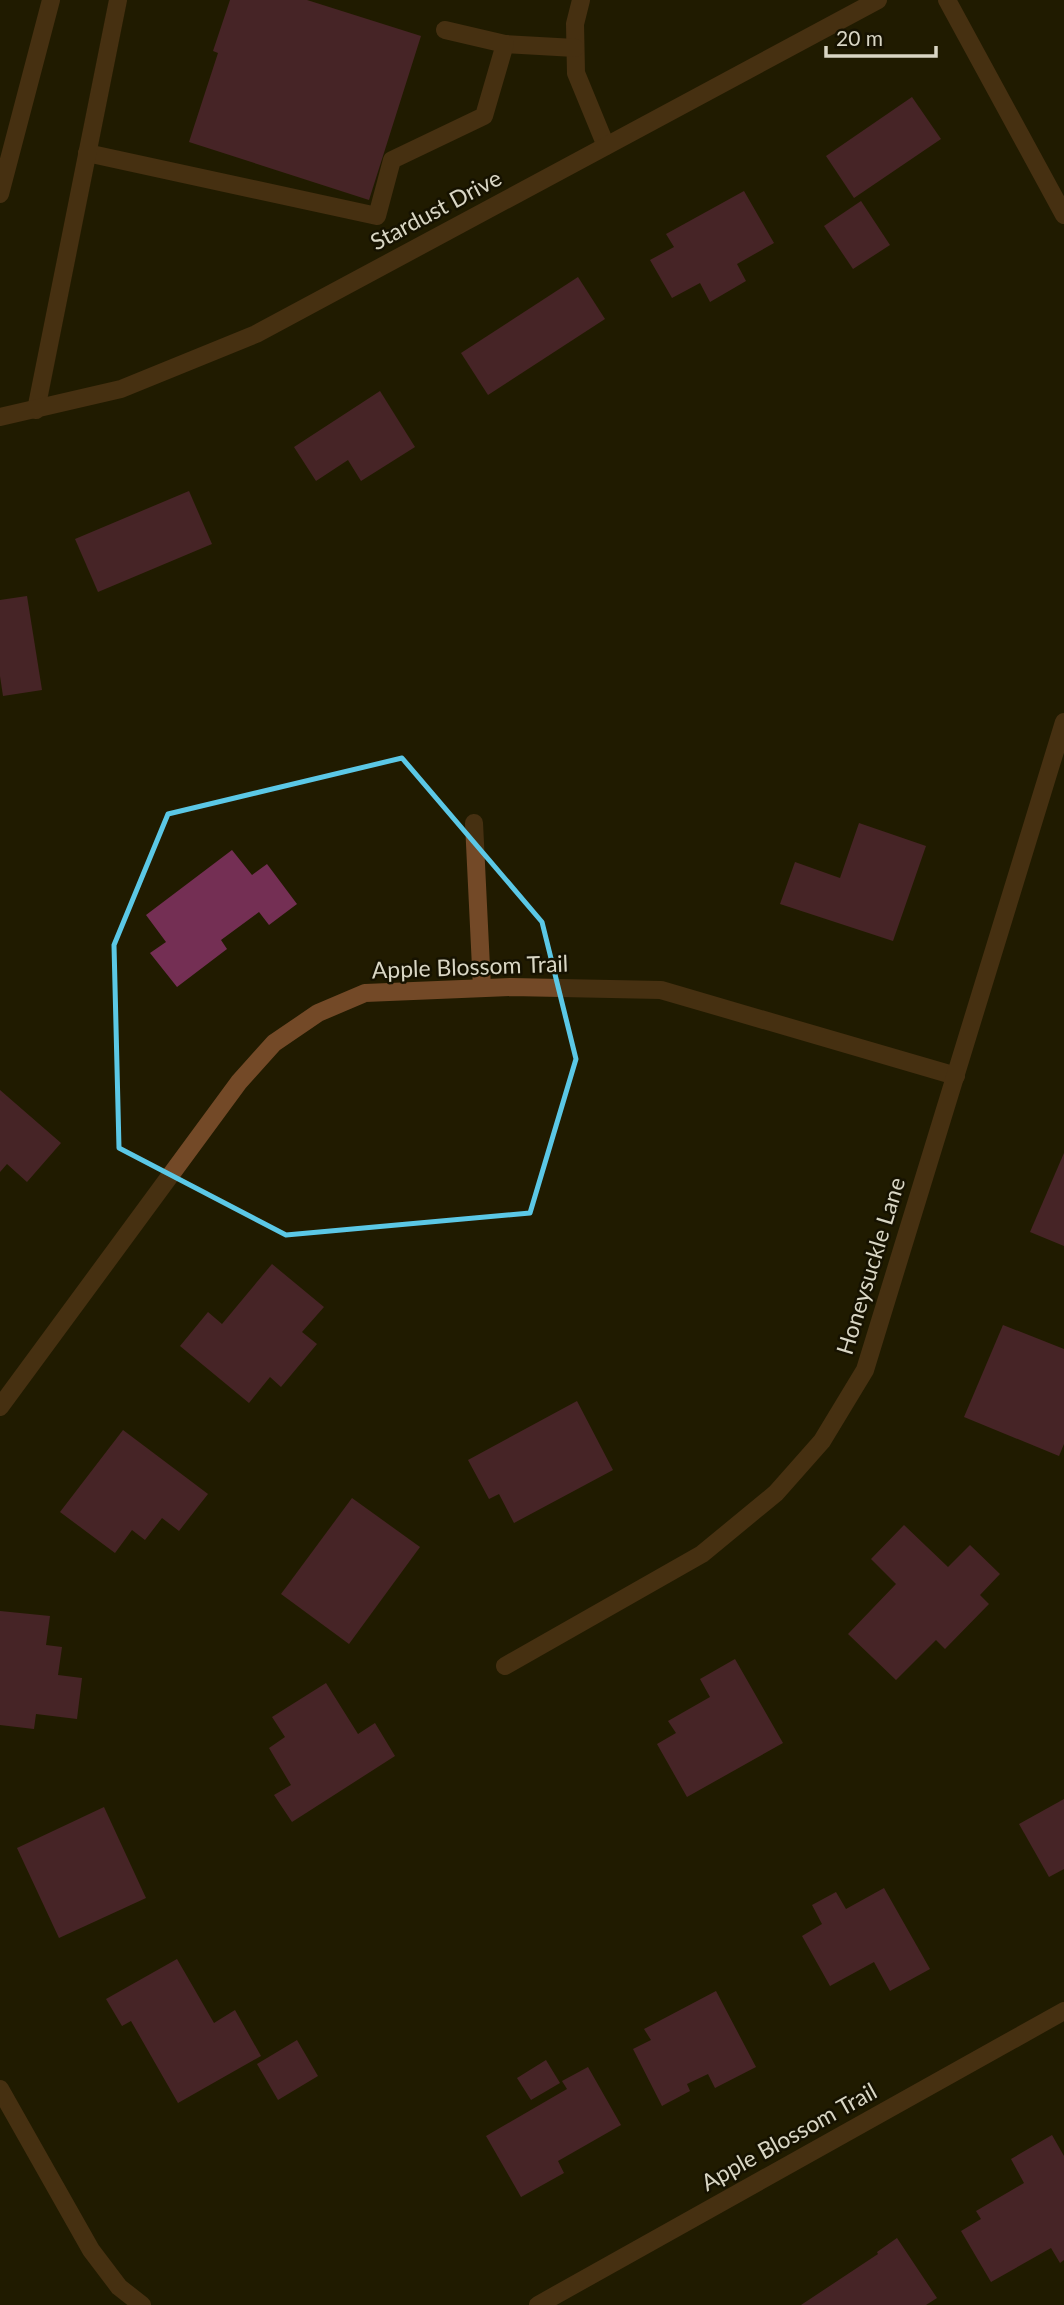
<svg xmlns="http://www.w3.org/2000/svg" width="1064" height="2305" font-family="Lato,sans-serif">
<style>
.building{fill:#742f54}
.lines{fill:none;stroke-linecap:round;stroke-linejoin:round}
.minor{stroke:#734927;stroke-width:18}
.marked{fill:none;stroke:#5bc8e6;stroke-width:5;stroke-linejoin:round}
.labels{text-anchor:middle;stroke-width:5;stroke-linejoin:round;paint-order:stroke}
.street-label{font-size:23px;fill:#d9d6c4;stroke:#161200}
</style>
<rect width="100%" height="100%" fill="#211b00"/>
<g class="building">
<polygon points="230,0 307,0 421,36 369,200 189,142 218,53 213,51"/>
<polygon points="912,97 941,139 854,198 826,156"/>
<polygon points="744,191 774,243 737,264 746,281 710,302 700,283 672,298 650,260 674,247 666,234"/>
<polygon points="861,201 890,245 853,269 824,226"/>
<polygon points="578,277 605,319 488,395 461,353"/>
<polygon points="380,391 415,447 361,481 348,460 316,481 294,447"/>
<polygon points="189,491 212,544 98,592 75,539"/>
<polygon points="27,596 42,690 3,696 0,676 0,600"/>
<polygon points="859,823 926,846 893,941 780,904 795,862 840,878"/>
<polygon points="232,850 252,875 267,864 297,904 269,925 259,912 221,940 227,949 177,987 150,953 166,942 146,915"/>
<polygon points="0,1090 61,1143 27,1182 7,1164 0,1172"/>
<polygon points="1064,1153 1064,1246 1030,1232"/>
<polygon points="272,1264 324,1307 302,1332 317,1344 281,1387 270,1377 249,1403 180,1346 208,1312 222,1324"/>
<polygon points="1003,1325 1064,1349 1064,1444 1059,1456 964,1417"/>
<polygon points="577,1401 613,1470 514,1523 499,1494 489,1499 468,1460"/>
<polygon points="123,1430 208,1494 179,1531 162,1518 145,1540 132,1530 115,1553 60,1512"/>
<polygon points="352,1498 420,1547 349,1644 281,1594"/>
<polygon points="904,1525 948,1567 970,1545 1000,1574 980,1595 989,1604 945,1649 936,1640 896,1680 848,1634 896,1584 871,1559"/>
<polygon points="0,1611 50,1616 46,1645 62,1647 58,1675 82,1678 77,1719 36,1714 34,1729 0,1725"/>
<polygon points="735,1659 783,1743 687,1797 657,1744 676,1733 668,1721 710,1697 700,1679"/>
<polygon points="326,1683 358,1734 375,1723 395,1756 292,1822 274,1795 291,1785 269,1748 285,1737 272,1717"/>
<polygon points="1064,1799 1064,1869 1049,1877 1019,1824"/>
<polygon points="104,1807 146,1898 59,1938 17,1848"/>
<polygon points="884,1888 930,1969 890,1991 874,1962 830,1986 802,1936 822,1924 812,1905 836,1892 846,1909"/>
<polygon points="177,1959 214,2023 235,2010 261,2056 178,2103 131,2021 122,2026 106,1999"/>
<polygon points="716,1991 756,2067 715,2088 708,2074 687,2084 690,2091 662,2106 633,2049 651,2040 644,2029"/>
<polygon points="297,2040 318,2076 278,2100 257,2064"/>
<polygon points="546,2060 560,2083 531,2100 517,2078"/>
<polygon points="588,2067 621,2125 558,2161 564,2173 521,2197 486,2136 567,2089 562,2081"/>
<polygon points="1052,2135 1064,2156 1064,2260 1060,2263 1051,2248 991,2282 961,2231 981,2219 976,2211 1024,2183 1011,2159"/>
<polygon points="897,2238 937,2298 926,2305 801,2305 878,2254 877,2252"/>
</g>
<g class="lines">
<g class="minor">
<polyline points="581,0 575,24 576,73 606,146"/>
<polyline points="947,0 1064,215"/>
<polyline points="505,44 575,48"/>
<polyline points="87,153 377,216 392,160 484,116 505,44 445,30"/>
<polyline points="0,194 51,0"/>
<polyline points="36,410 118,0"/>
<polyline points="0,417 121,389 256,334 878,0"/>
<polyline points="474,823 482,988"/>
<polyline points="0,1407 239,1082 274,1043 318,1013 365,993 511,987 661,990 956,1076"/>
<polyline points="505,1666 702,1554 776,1493 822,1441 865,1370 1064,722"/>
<polyline points="0,2089 91,2250 119,2287 142,2305"/>
<polyline points="538,2305 1064,2011"/>
</g>
</g>
<path d="M0 0H1064V2305H0ZM 402,758 L 542,922 L 576,1059 L 530,1213 L 286,1235 L 119,1148 L 114,945 L 168,814 Z" fill="#211b00" fill-opacity=".55" fill-rule="evenodd"/>
<path class="marked" d="M 402,758 L 542,922 L 576,1059 L 530,1213 L 286,1235 L 119,1148 L 114,945 L 168,814 Z"/>
<g class="labels">
<g class="street-label">
<text transform="translate(436 210) rotate(-28)" y="8">Stardust Drive</text>
<text transform="translate(470 967) rotate(-2)" y="8">Apple Blossom Trail</text>
<text transform="translate(871 1266) rotate(-73)" y="8">Honeysuckle Lane</text>
<text transform="translate(789 2137) rotate(-29)" y="8">Apple Blossom Trail</text>
</g>
</g>
<path d="M826 46v10h110v-10" fill="none" stroke="#d9d6c4" stroke-width="3.5"/>
<text x="836" y="46" font-size="21" fill="#d9d6c4" stroke="#161200" stroke-width="5" paint-order="stroke">20 m</text>
</svg>
